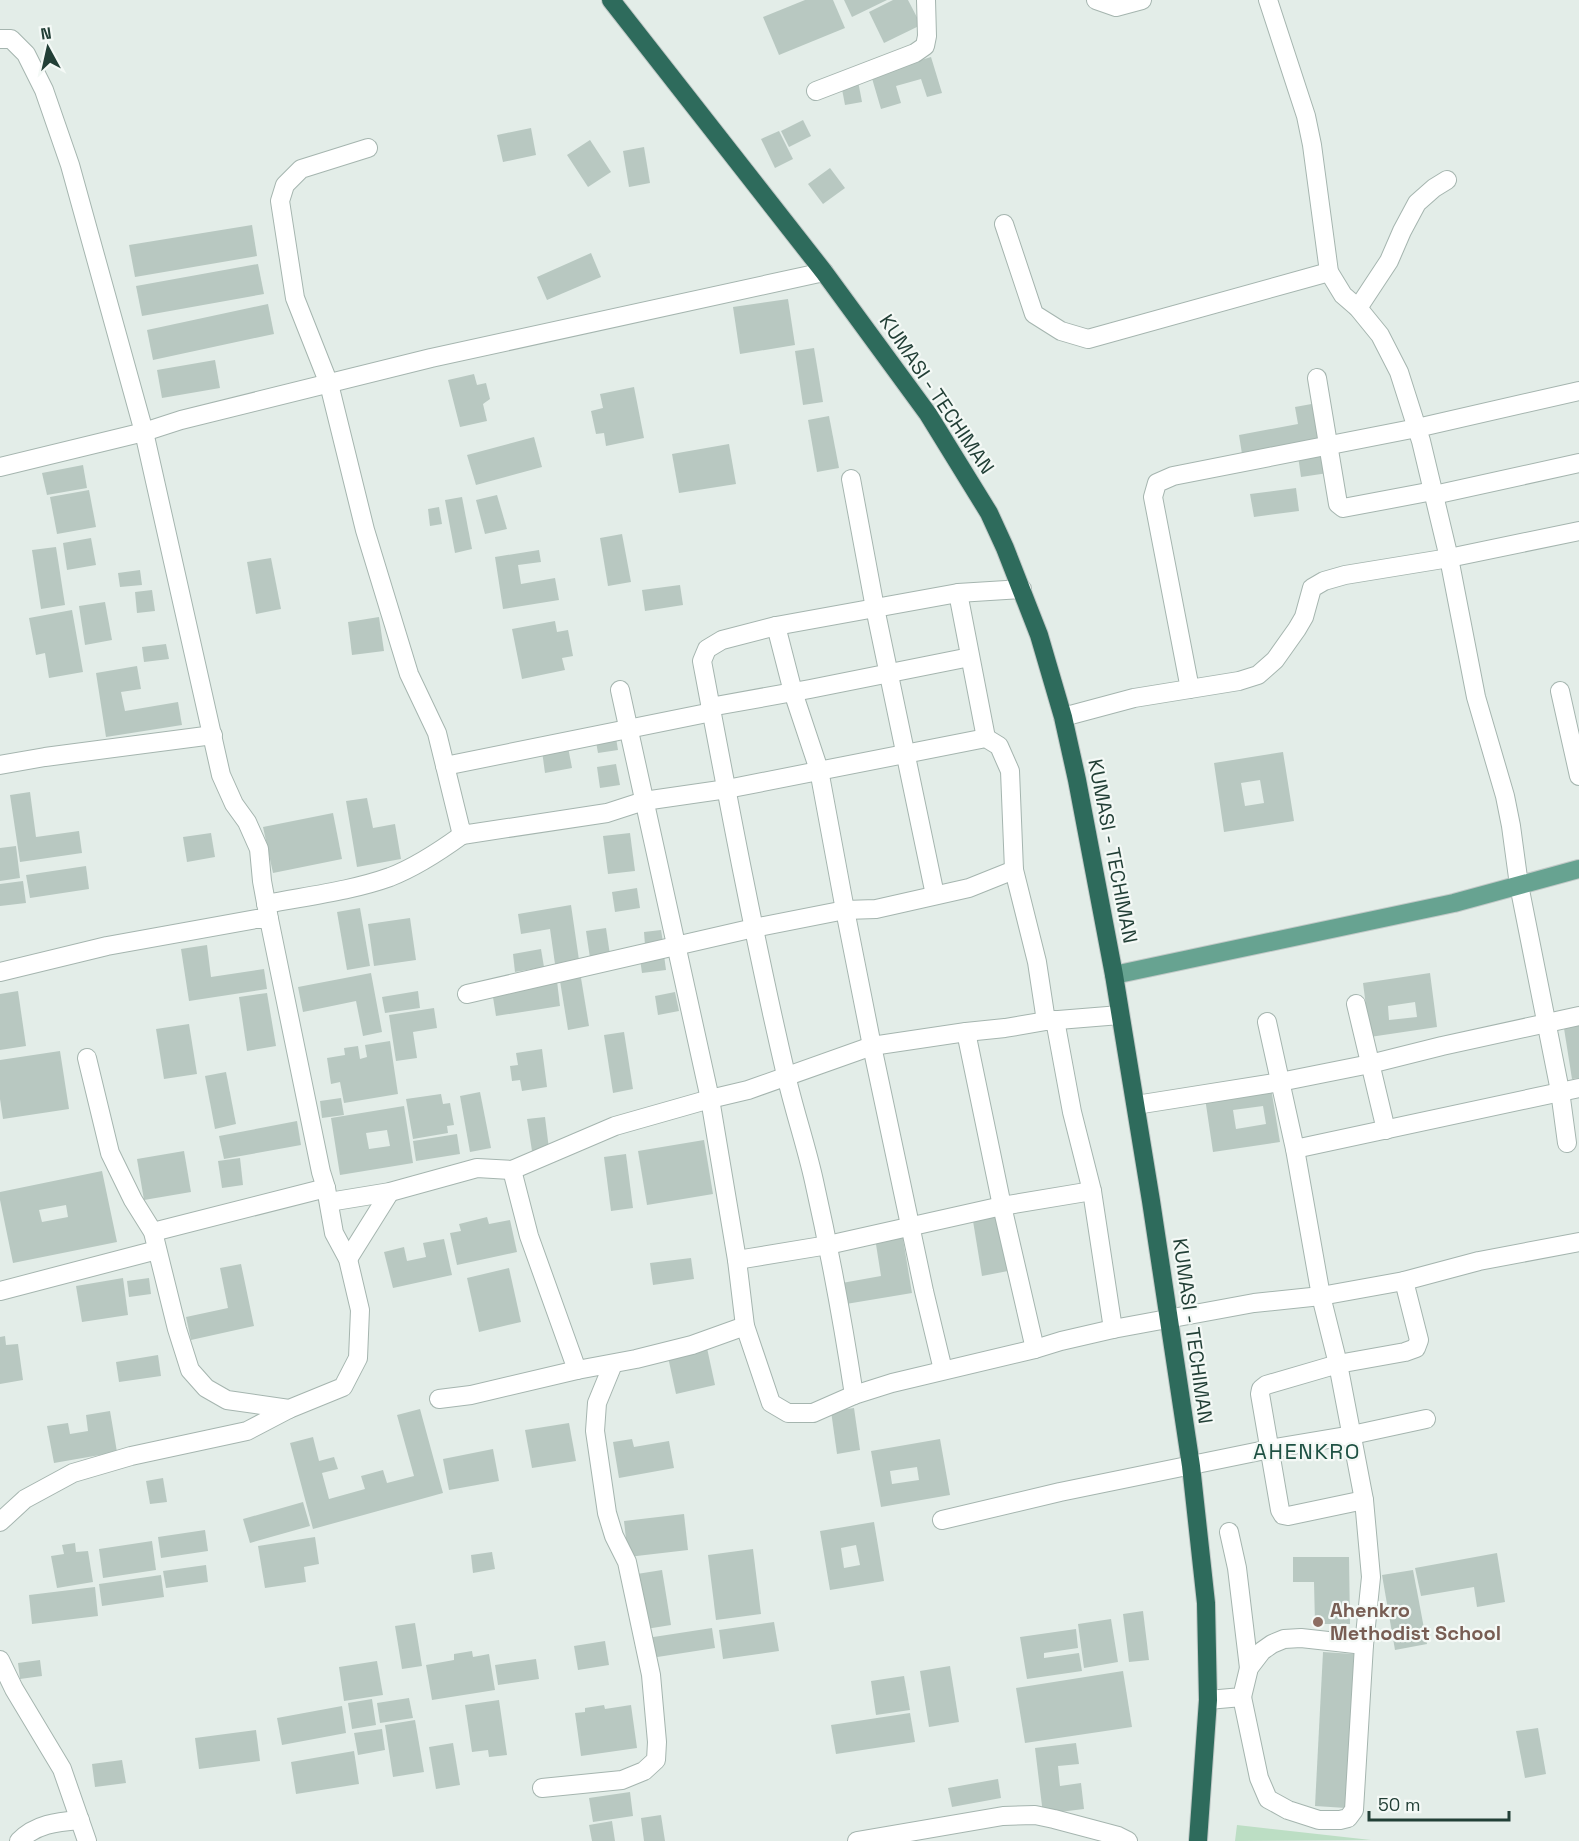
<svg xmlns="http://www.w3.org/2000/svg" width="1579" height="1841" font-family="'Space Grotesk',sans-serif">
<style>
.green{fill:#bcdec4}
.building{fill:#b8c8c1;fill-rule:evenodd}
.lines{fill:none;stroke-linecap:round;stroke-linejoin:round}
.minor-casing{stroke:#a5b5af;stroke-width:20}
.major-casing{stroke:#c1c9c7;stroke-width:20}
.highway-casing{stroke:#c1c9c7;stroke-width:20}
.minor{stroke:#fff;stroke-width:18}
.major{stroke:#67a391;stroke-width:18}
.highway{stroke:#2e6b5c;stroke-width:18}
.education-dot{fill:#8d6e63;stroke:#f4f9f6;stroke-width:2}
.labels{text-anchor:middle;stroke-width:4.5;stroke-linejoin:round;paint-order:stroke}
.street-label{font-size:20px;fill:#223f36;stroke:#f4f9f6}
.education-label{font-size:20px;font-weight:bold;fill:#785e54;stroke:#f4f9f6;text-anchor:start}
.quarter-label{font-size:22px;letter-spacing:1.5px;fill:#1e5143;stroke:#f4f9f6}
</style>
<rect width="100%" height="100%" fill="#e3ede8"/>
<polygon class="green" points="1237,1825 1371,1840 1235,1841"/>
<g class="building">
<polygon points="805,0 833,0 845,28 779,55 763,17"/>
<polygon points="844,0 887,0 852,17"/>
<polygon points="893,0 908,0 921,25 884,43 869,12"/>
<polygon points="931,57 942,93 927,97 921,79 896,86 901,103 881,109 871,75"/>
<polygon points="858,81 862,102 845,105 841,84"/>
<polygon points="803,120 811,136 789,147 781,131"/>
<polygon points="531,128 536,155 503,162 497,135"/>
<polygon points="779,131 793,159 775,168 761,139"/>
<polygon points="590,140 611,172 588,187 567,155"/>
<polygon points="644,147 650,183 629,187 623,151"/>
<polygon points="830,168 845,188 823,204 808,184"/>
<polygon points="252,225 257,256 135,277 129,245"/>
<polygon points="591,253 601,277 547,300 537,277"/>
<polygon points="258,264 264,294 142,316 136,286"/>
<polygon points="788,299 795,345 740,354 733,307"/>
<polygon points="268,304 274,334 153,360 147,330"/>
<polygon points="814,348 823,402 803,405 795,351"/>
<polygon points="215,360 220,388 162,398 157,370"/>
<polygon points="474,374 477,385 486,383 490,399 483,404 487,421 460,427 448,380"/>
<polygon points="634,387 644,438 606,446 604,433 596,434 591,411 603,408 600,394"/>
<polygon points="1317,403 1323,440 1242,454 1239,435 1298,424 1295,407"/>
<polygon points="829,416 839,468 817,472 808,420"/>
<polygon points="534,437 542,467 476,485 467,455"/>
<polygon points="729,444 736,484 679,493 672,454"/>
<polygon points="1325,453 1328,473 1301,477 1298,456"/>
<polygon points="83,465 87,488 47,495 42,473"/>
<polygon points="1296,488 1299,511 1254,517 1250,494"/>
<polygon points="89,490 96,527 57,534 50,497"/>
<polygon points="497,495 507,529 485,534 476,500"/>
<polygon points="462,497 472,549 455,553 445,500"/>
<polygon points="439,507 442,524 430,526 428,509"/>
<polygon points="622,534 631,582 608,586 600,538"/>
<polygon points="91,538 96,565 67,570 63,543"/>
<polygon points="56,547 65,605 41,609 32,550"/>
<polygon points="539,550 541,562 518,565 521,584 555,578 559,600 503,609 495,557"/>
<polygon points="271,558 281,609 256,614 247,562"/>
<polygon points="140,570 142,585 120,587 118,573"/>
<polygon points="680,585 683,605 645,611 642,590"/>
<polygon points="152,590 155,611 137,613 135,592"/>
<polygon points="105,602 112,640 85,645 79,606"/>
<polygon points="72,610 83,672 49,678 45,653 36,655 29,618"/>
<polygon points="379,617 384,651 352,655 348,622"/>
<polygon points="555,621 557,632 568,630 573,656 562,658 565,670 522,679 512,629"/>
<polygon points="166,644 169,659 144,662 142,647"/>
<polygon points="137,666 141,689 121,692 125,711 178,702 182,725 106,737 96,673"/>
<polygon points="616,738 618,750 598,753 596,742"/>
<polygon points="568,747 572,768 545,773 542,751"/>
<path d="M 1283,752 L 1294,821 L 1224,832 L 1214,763 ZM 1260,780 L 1264,803 L 1245,806 L 1241,783 Z"/>
<polygon points="616,764 620,785 600,788 597,767"/>
<polygon points="30,792 36,837 79,831 82,853 20,862 10,795"/>
<polygon points="367,798 373,828 395,824 401,859 357,867 346,801"/>
<polygon points="333,813 342,859 273,873 263,827"/>
<polygon points="211,833 215,857 187,862 183,837"/>
<polygon points="630,833 635,871 608,874 603,836"/>
<polygon points="16,846 20,878 0,881 0,848"/>
<polygon points="86,866 89,889 30,898 26,875"/>
<polygon points="23,881 26,903 0,906 0,884"/>
<polygon points="637,888 640,908 615,912 612,892"/>
<polygon points="571,905 579,960 555,964 550,929 521,934 518,914"/>
<polygon points="360,908 370,966 347,970 337,912"/>
<polygon points="410,918 416,960 374,966 368,924"/>
<polygon points="606,928 610,955 590,958 586,931"/>
<polygon points="661,930 663,942 645,945 644,932"/>
<polygon points="207,945 211,977 264,969 267,989 189,1001 181,949"/>
<polygon points="541,949 544,967 515,972 513,954"/>
<polygon points="664,955 666,970 642,973 640,959"/>
<polygon points="580,972 589,1026 568,1030 559,975"/>
<polygon points="371,973 382,1032 363,1036 356,1001 303,1012 298,987"/>
<path d="M 1430,973 L 1437,1027 L 1370,1037 L 1363,983 ZM 1415,1002 L 1417,1017 L 1389,1020 L 1388,1006 Z"/>
<polygon points="557,981 560,1006 496,1016 492,991"/>
<polygon points="18,991 26,1046 0,1050 0,994"/>
<polygon points="418,991 420,1008 385,1013 382,997"/>
<polygon points="675,992 679,1011 658,1015 655,996"/>
<polygon points="267,993 276,1046 247,1051 239,997"/>
<polygon points="434,1008 437,1028 413,1032 417,1058 396,1061 389,1015"/>
<polygon points="1579,1019 1579,1078 1572,1079 1563,1022"/>
<polygon points="189,1024 197,1074 164,1079 156,1029"/>
<polygon points="624,1032 633,1089 613,1093 604,1035"/>
<polygon points="390,1041 398,1094 344,1103 340,1082 331,1084 327,1058 345,1055 344,1048 358,1046 360,1059 367,1057 365,1045"/>
<polygon points="542,1049 547,1087 522,1091 520,1080 512,1081 510,1066 518,1065 516,1053"/>
<polygon points="60,1051 69,1109 3,1119 0,1099 0,1060"/>
<polygon points="226,1072 236,1124 215,1129 205,1076"/>
<path d="M 1271,1088 L 1280,1142 L 1213,1152 L 1205,1098 ZM 1263,1106 L 1266,1124 L 1236,1129 L 1233,1110 Z"/>
<polygon points="480,1092 491,1148 470,1152 460,1096"/>
<polygon points="441,1094 443,1104 450,1103 454,1125 447,1126 448,1133 413,1139 406,1099"/>
<polygon points="341,1098 344,1115 322,1118 320,1101"/>
<path d="M 404,1106 L 413,1163 L 340,1175 L 331,1118 ZM 387,1130 L 390,1146 L 369,1149 L 366,1133 Z"/>
<polygon points="545,1117 549,1149 532,1151 527,1119"/>
<polygon points="297,1121 301,1145 224,1159 219,1136"/>
<polygon points="457,1134 460,1154 416,1161 413,1141"/>
<polygon points="704,1140 713,1194 647,1205 638,1151"/>
<polygon points="184,1151 191,1192 144,1200 137,1159"/>
<polygon points="626,1154 633,1208 611,1211 604,1157"/>
<polygon points="240,1158 243,1185 222,1188 218,1161"/>
<path d="M 102,1171 L 117,1242 L 13,1263 L 0,1200 L 0,1192 ZM 66,1205 L 68,1217 L 42,1222 L 39,1210 Z"/>
<polygon points="999,1216 1008,1271 982,1276 973,1221"/>
<polygon points="487,1217 489,1224 510,1220 517,1252 457,1265 450,1233 461,1231 459,1224"/>
<polygon points="902,1233 912,1293 846,1304 842,1283 881,1276 875,1238"/>
<polygon points="444,1239 452,1275 393,1288 384,1252 404,1247 407,1261 426,1257 423,1243"/>
<polygon points="691,1258 694,1279 653,1285 650,1263"/>
<polygon points="241,1264 254,1326 191,1340 186,1317 228,1308 220,1268"/>
<polygon points="509,1268 521,1322 479,1332 467,1278"/>
<polygon points="123,1278 128,1315 82,1322 76,1286"/>
<polygon points="149,1278 151,1294 129,1297 127,1281"/>
<polygon points="5,1336 6,1345 18,1344 23,1380 0,1384 0,1337"/>
<polygon points="707,1348 715,1385 676,1394 668,1357"/>
<polygon points="158,1355 161,1376 119,1382 116,1362"/>
<polygon points="854,1408 860,1450 837,1454 831,1411"/>
<polygon points="420,1409 443,1493 313,1529 290,1443 313,1437 319,1461 334,1457 338,1469 322,1473 329,1499 365,1489 361,1476 383,1470 387,1483 414,1476 397,1415"/>
<polygon points="110,1411 117,1452 54,1463 47,1426 68,1423 70,1434 88,1431 86,1415"/>
<polygon points="569,1423 576,1461 532,1468 525,1430"/>
<polygon points="632,1439 634,1447 669,1441 674,1468 619,1478 613,1442"/>
<path d="M 940,1439 L 950,1495 L 881,1507 L 871,1451 ZM 917,1467 L 919,1480 L 892,1484 L 890,1471 Z"/>
<polygon points="493,1449 499,1481 449,1490 443,1459"/>
<polygon points="163,1478 167,1502 150,1504 146,1481"/>
<polygon points="303,1502 310,1526 250,1543 243,1519"/>
<polygon points="684,1514 688,1550 628,1557 624,1521"/>
<path d="M 874,1522 L 884,1581 L 830,1590 L 820,1531 ZM 856,1545 L 860,1565 L 844,1568 L 841,1548 Z"/>
<polygon points="205,1530 208,1551 161,1558 158,1537"/>
<polygon points="315,1537 319,1564 304,1567 306,1582 265,1588 258,1546"/>
<polygon points="152,1541 156,1570 103,1578 99,1549"/>
<polygon points="75,1543 76,1552 88,1551 93,1582 57,1588 51,1556 64,1554 62,1545"/>
<polygon points="753,1549 761,1614 716,1620 708,1555"/>
<polygon points="492,1552 495,1569 473,1573 471,1555"/>
<polygon points="1497,1553 1505,1602 1477,1607 1474,1587 1421,1596 1415,1568"/>
<polygon points="1293,1557 1349,1557 1350,1624 1315,1624 1314,1582 1293,1582"/>
<polygon points="206,1565 208,1582 166,1588 163,1571"/>
<polygon points="662,1570 671,1625 646,1629 637,1574"/>
<polygon points="1413,1570 1427,1644 1395,1650 1382,1575"/>
<polygon points="161,1575 164,1597 102,1606 99,1584"/>
<polygon points="95,1587 98,1616 32,1624 29,1595"/>
<polygon points="1143,1611 1149,1660 1129,1662 1123,1614"/>
<polygon points="1111,1619 1118,1662 1084,1668 1078,1624"/>
<polygon points="774,1622 779,1651 723,1659 719,1630"/>
<polygon points="415,1623 422,1666 402,1669 395,1626"/>
<polygon points="712,1628 715,1648 651,1658 647,1638"/>
<polygon points="1076,1629 1078,1648 1044,1653 1044,1658 1079,1653 1082,1671 1027,1679 1020,1637"/>
<polygon points="605,1641 609,1665 578,1670 574,1646"/>
<polygon points="472,1651 473,1657 489,1654 495,1690 432,1700 426,1665 454,1660 454,1654"/>
<polygon points="1323,1652 1354,1654 1346,1808 1315,1806"/>
<polygon points="536,1659 539,1679 498,1685 495,1665"/>
<polygon points="40,1660 42,1676 20,1679 18,1663"/>
<polygon points="377,1661 383,1695 344,1701 339,1667"/>
<polygon points="950,1666 959,1722 929,1727 920,1671"/>
<polygon points="1123,1671 1132,1727 1025,1743 1016,1688"/>
<polygon points="904,1676 910,1710 876,1715 871,1681"/>
<polygon points="409,1698 413,1718 380,1723 377,1703"/>
<polygon points="372,1699 376,1725 352,1729 348,1703"/>
<polygon points="499,1700 507,1755 489,1757 488,1750 472,1752 465,1705"/>
<polygon points="604,1705 605,1709 631,1705 637,1748 581,1756 575,1713 585,1712 585,1708"/>
<polygon points="342,1706 346,1733 282,1745 277,1718"/>
<polygon points="910,1713 915,1742 836,1754 831,1725"/>
<polygon points="415,1720 424,1772 393,1777 385,1725"/>
<polygon points="1538,1728 1546,1774 1525,1778 1516,1731"/>
<polygon points="382,1729 385,1750 358,1755 354,1733"/>
<polygon points="256,1730 260,1761 199,1769 195,1738"/>
<polygon points="453,1743 460,1785 436,1789 429,1747"/>
<polygon points="1076,1743 1079,1764 1058,1766 1060,1786 1081,1783 1084,1809 1043,1814 1035,1748"/>
<polygon points="354,1751 359,1784 296,1794 291,1762"/>
<polygon points="122,1760 126,1783 95,1787 92,1764"/>
<polygon points="998,1779 1001,1798 952,1807 948,1788"/>
<polygon points="630,1792 633,1816 593,1822 589,1798"/>
<polygon points="661,1815 665,1841 644,1841 641,1818"/>
<polygon points="612,1821 615,1841 592,1841 589,1825"/>
</g>
<g class="lines">
<defs>
<g id="minor">
<polyline points="1096,0 1116,7 1142,0"/>
<polyline points="1268,0 1306,116 1312,145 1329,272 1343,295 1358,308 1380,335 1399,372 1421,441 1449,558 1476,697 1505,796 1511,826 1519,885 1560,1091 1567,1143"/>
<polyline points="0,39 11,39 26,54 44,90 70,165 144,432 221,775 234,804 247,822 259,849 262,881 269,919 321,1172 326,1188 334,1233 348,1259 360,1310 358,1358 343,1387 289,1409 227,1400 206,1388 190,1370 177,1329 153,1232 133,1200 110,1153 87,1058"/>
<polyline points="816,91 915,53 925,46 927,36 926,0"/>
<polyline points="368,148 301,169 285,185 280,201 295,298 329,384 365,530 409,674 437,733 462,835 607,813 644,801 727,789 986,738 999,746 1010,771 1014,870 1037,962 1046,1021"/>
<polyline points="1004,224 1034,314 1061,331 1088,339 1329,272"/>
<polyline points="1358,308 1389,261 1402,231 1417,203 1434,188 1447,180"/>
<polyline points="1317,378 1338,504 1343,508 1433,491"/>
<polyline points="0,467 144,432 181,420 431,358 824,272"/>
<polyline points="851,479 875,608 935,895"/>
<polyline points="1434,495 1579,463"/>
<polyline points="958,593 986,738"/>
<polyline points="776,626 793,692 819,770 845,910 872,1046 924,1291 943,1370"/>
<polyline points="1190,689 1153,497 1157,483 1173,476 1417,428 1579,391"/>
<polyline points="620,690 710,1099 737,1260 745,1326 771,1403 788,1413 813,1413 854,1395 892,1383 1035,1349 1061,1341 1113,1329 1254,1303 1321,1296 1404,1281 1479,1261 1579,1242"/>
<polyline points="1560,691 1579,776"/>
<polyline points="710,707 810,689 970,657"/>
<polyline points="1063,717 1134,698 1239,681 1258,675 1275,660 1297,629 1304,617 1312,588 1324,581 1345,575 1449,558 1579,531"/>
<polyline points="0,765 45,757 213,735"/>
<polyline points="445,766 712,712"/>
<path d="M 266,904 C 307,896 351,891 390,877 C 416,867 440,851 462,835"/>
<polyline points="0,972 107,946 256,919 269,919"/>
<polyline points="467,994 754,928 845,910 876,909 969,888 1014,870"/>
<polyline points="1356,1004 1386,1130"/>
<polyline points="1055,1020 1072,1112 1092,1191 1113,1329"/>
<polyline points="966,1032 1002,1206 1035,1349"/>
<polyline points="1136,1105 1280,1082 1370,1064 1442,1046 1579,1016"/>
<polyline points="1295,1149 1579,1088"/>
<polyline points="512,1170 529,1236 577,1370"/>
<polyline points="329,1202 390,1192 477,1168 512,1170 615,1126 710,1099 748,1090 872,1046 966,1032 1005,1028 1046,1021 1120,1015"/>
<polyline points="153,1232 326,1188"/>
<polyline points="348,1259 390,1192"/>
<polyline points="737,1260 828,1245 1002,1206 1092,1191"/>
<polyline points="0,1291 157,1250"/>
<path d="M 854,1395 C 843,1323 830,1252 814,1181 C 806,1145 794,1110 786,1075 C 754,938 728,799 702,661 L 707,649 L 722,640 L 776,626 L 958,593 L 1022,589"/>
<polyline points="439,1399 471,1395 577,1370 636,1359 692,1345 745,1326"/>
<polyline points="1364,1500 1288,1516 1283,1515 1280,1510 1260,1394 1261,1389 1266,1385 1338,1364 1405,1352 1416,1348 1419,1340 1404,1281"/>
<polyline points="942,1520 1060,1492 1270,1449 1352,1435 1426,1419"/>
<polyline points="0,1522 25,1499 73,1473 131,1456 247,1431 289,1409"/>
<polyline points="1229,1532 1237,1568 1249,1668"/>
<polyline points="0,1660 14,1689 62,1769 87,1841"/>
<polyline points="1242,1697 1259,1778 1268,1799 1288,1810 1319,1820 1340,1820 1348,1818 1354,1810 1364,1645 1371,1577 1364,1500 1338,1364 1321,1296 1295,1149 1267,1022"/>
<polyline points="1208,1700 1242,1697 1249,1668 1262,1651 1272,1644 1284,1639 1301,1638 1364,1645"/>
<polyline points="542,1788 622,1780 644,1771 656,1760 657,1742 651,1675 627,1562 614,1536 607,1513 595,1431 597,1403 613,1364"/>
<path d="M 19,1841 C 36,1824 56,1822 80,1820"/>
<polyline points="857,1841 1003,1816 1035,1815 1054,1819 1118,1836 1128,1841"/>
</g>
<polyline id="major" points="1114,975 1454,903 1579,869"/>
<polyline id="highway" points="611,0 824,272 928,414 989,513 1005,548 1039,635 1063,717 1077,780 1114,975 1151,1201 1191,1466 1206,1603 1208,1700 1198,1841"/>
</defs>
<use href="#minor" class="minor-casing"/>
<use href="#major" class="major-casing"/>
<use href="#highway" class="highway-casing"/>
<use href="#minor" class="minor"/>
<use href="#major" class="major"/>
<use href="#highway" class="highway"/>
</g>
<circle class="education-dot" cx="1318" cy="1622" r="6"/>
<g class="labels">
<g class="street-label">
<text transform="translate(937 394) rotate(56)" y="7">KUMASI - TECHIMAN</text>
<text transform="translate(1113 851) rotate(79)" y="7">KUMASI - TECHIMAN</text>
<text transform="translate(1193 1331) rotate(82)" y="7">KUMASI - TECHIMAN</text>
</g>
<g class="education-label">
<text x="1330" y="1617">Ahenkro<tspan x="1330" dy="23">Methodist School</tspan></text>
</g>
<g class="quarter-label">
<text x="1307" y="1459">AHENKRO</text>
</g>
</g>
<g transform="translate(48 48) rotate(352)" stroke="#f4f9f6" stroke-width="4.5" paint-order="stroke">
<path d="M0-4.5L10 22L0 15L-10 22Z" fill="#223f36"/>
<text y="-9" font-size="16" font-weight="bold" text-anchor="middle" fill="#223f36">N</text>
</g>
<path d="M1369 1811v9h140v-9" fill="none" stroke="#223f36" stroke-width="3"/>
<text x="1378" y="1811" font-size="18" fill="#223f36" stroke="#f4f9f6" stroke-width="4.5" paint-order="stroke">50 m</text>
</svg>
